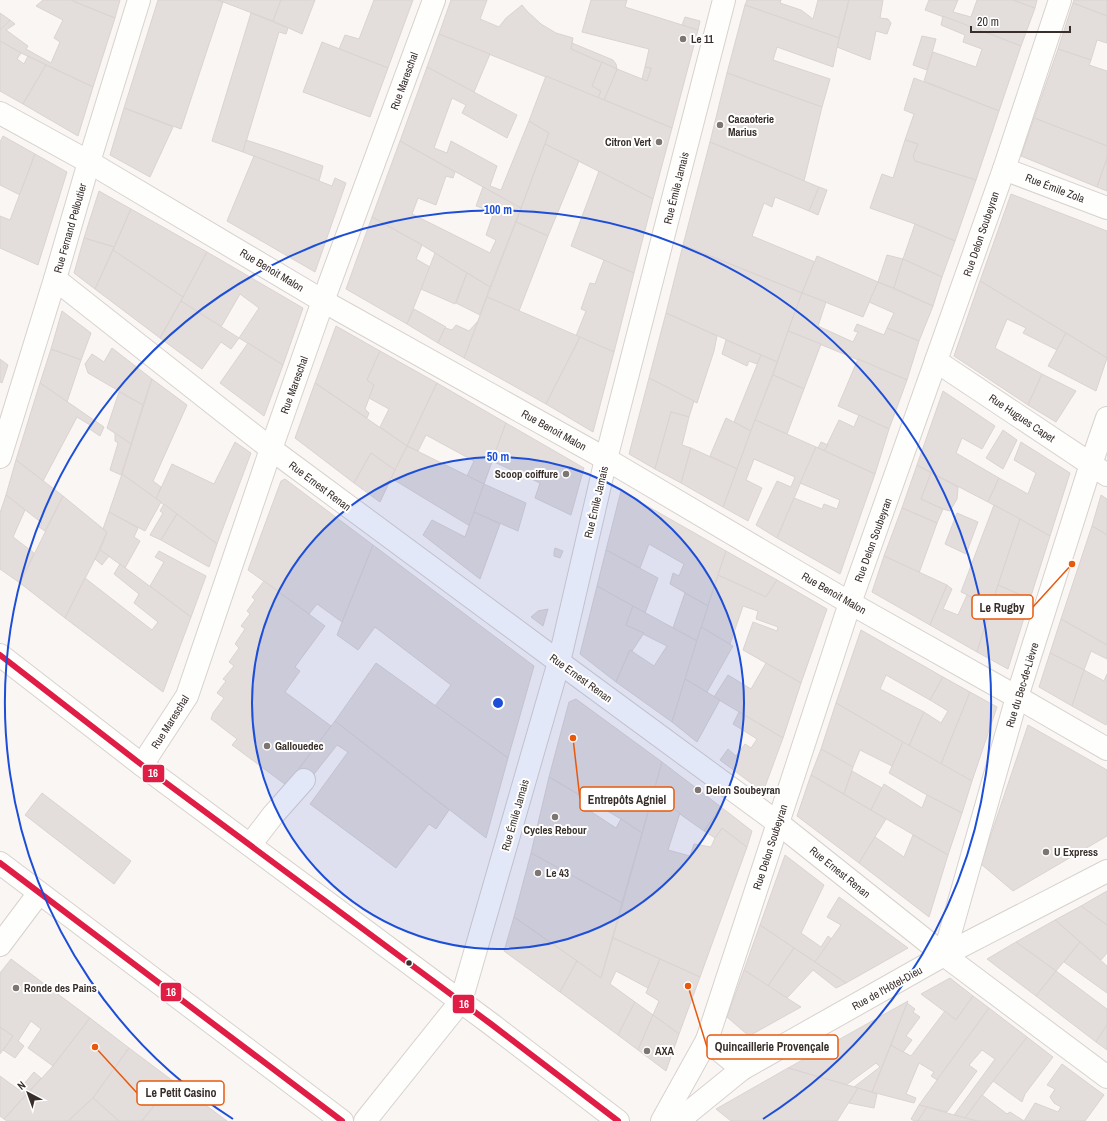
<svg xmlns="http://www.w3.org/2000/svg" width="1107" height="1121" font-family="'Archivo Narrow',sans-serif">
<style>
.building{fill:#e3dddb;stroke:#dad3d1}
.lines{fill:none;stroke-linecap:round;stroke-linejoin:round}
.minor-casing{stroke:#d8d2ce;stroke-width:24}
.major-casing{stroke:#d8d2ce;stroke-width:24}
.minor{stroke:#fefefd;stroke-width:22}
.major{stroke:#fefefd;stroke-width:22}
.bus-1-casing{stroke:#fff;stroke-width:9}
.bus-1{stroke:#df1d45;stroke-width:6}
.ring{fill:none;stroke:#1d4ed8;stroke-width:2}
.poi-dot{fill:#7c7571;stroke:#fff;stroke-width:1.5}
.bus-dot{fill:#382f2b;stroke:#fff;stroke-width:1.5}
.labels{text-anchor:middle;stroke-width:4;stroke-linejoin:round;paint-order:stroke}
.poi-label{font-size:11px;font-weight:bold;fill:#382f2b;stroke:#fff;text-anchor:start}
.street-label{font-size:11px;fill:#382f2b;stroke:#fff}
.centre{fill:#1d4ed8;stroke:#fff;stroke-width:2}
.ring-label{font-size:12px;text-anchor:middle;font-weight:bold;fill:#1d4ed8;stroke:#fff;stroke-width:4;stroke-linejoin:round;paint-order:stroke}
.leader{fill:none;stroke:#e8590c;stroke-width:1.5}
.callout-dot{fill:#e8590c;stroke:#fff;stroke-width:1.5}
.callout{fill:#fff;stroke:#e8590c;stroke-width:1.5}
.callout-label{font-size:12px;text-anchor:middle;font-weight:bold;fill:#382f2b}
.line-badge{stroke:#fff;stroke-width:1.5}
.badge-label{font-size:11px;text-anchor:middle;font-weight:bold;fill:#fff}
</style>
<rect width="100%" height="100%" fill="#faf6f4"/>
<g class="building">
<polygon points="43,0 71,0 115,18 93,87 21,53 0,41 0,30 10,20 15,24 6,30 28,46 26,49 51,63 60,42 54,38 63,20 36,6"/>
<polygon points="74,0 120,0 115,18 73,1"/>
<polygon points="158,0 218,0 223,2 181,129 124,108"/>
<polygon points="218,0 281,0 273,21"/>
<polygon points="281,0 315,0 302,34 273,21"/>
<polygon points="374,0 413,0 388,68 339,49 345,35 359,39"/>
<polygon points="451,0 487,0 480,19 499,27 506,18 522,5 527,11 541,24 556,33 573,38 571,49 602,62 592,86 601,91 598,98 439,34"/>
<polygon points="591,0 627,0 625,7 698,30 672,128 604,100 617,69 647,81 651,68 645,67 649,49 582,32"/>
<polygon points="747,0 781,0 780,3 801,10 813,19 818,0 849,0 839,38 745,5"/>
<polygon points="849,0 883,0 880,18 888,19 891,23 887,34 876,31 870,60 837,47"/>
<polygon points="929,0 958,0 953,12 971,17 977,0 1013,0 1035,8 1021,46 925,10"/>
<polygon points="1013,0 1037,0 1035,8"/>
<polygon points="1074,0 1107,0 1107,16 1073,3"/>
<polygon points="1073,3 1107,16 1107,43 1097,40 1091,60 1058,49"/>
<polygon points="745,5 839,38 833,67 777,47 773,60 830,79 822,107 727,73"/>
<polygon points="0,13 10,20 0,30"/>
<polygon points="251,13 288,28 286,34 279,32 243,152 212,141"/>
<polygon points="943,16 1021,46 999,111 924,81 933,52 976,67 982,49 963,42 965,35 941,25"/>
<polygon points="685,17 700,21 698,30 682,25"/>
<polygon points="439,34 490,54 474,92 427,67"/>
<polygon points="922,36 936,39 927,70 913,65"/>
<polygon points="0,41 21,53 17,59 24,64 28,56 46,65 23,104 0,91"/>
<polygon points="322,42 388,68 370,117 303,92"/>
<polygon points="572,43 613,60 616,64 617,69 571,49"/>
<polygon points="1058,49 1091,60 1089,65 1107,71 1107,146 1034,118"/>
<polygon points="602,62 617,69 604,100 598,98 601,91 592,86"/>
<polygon points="46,65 93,87 78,136 23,104"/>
<polygon points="427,67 517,115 507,138 462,113 466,105 452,98 434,148 447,153 451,141 497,166 490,186 501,190 529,121 549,133 521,208 400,141"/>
<polygon points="645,67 651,68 647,81 642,79"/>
<polygon points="727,73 822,107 804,181 710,142"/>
<polygon points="546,76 672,128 653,199 545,144 549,133 529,121"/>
<polygon points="914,78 999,111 976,180 915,161 913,156 918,144 905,140 914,114 904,110"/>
<polygon points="124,108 173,127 150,177 110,155"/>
<polygon points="1034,118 1107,146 1107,158 1097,187 1021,156"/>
<polygon points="3,136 35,154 20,195 0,185 0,142"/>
<polygon points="246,140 280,151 323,166 319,181 243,152"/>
<polygon points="905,140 918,144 913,156 915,161 976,180 955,241 915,224 870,208 882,174 893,178"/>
<polygon points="400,141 455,172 453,178 446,176 436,205 418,198 412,214 490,253 496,240 486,235 494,212 476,206 483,187 521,208 490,287 422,245 372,217"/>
<polygon points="710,142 819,187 809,211 775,197 772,207 764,203 752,236 815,262 802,293 683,245"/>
<polygon points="545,144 579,161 548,236 516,222"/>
<polygon points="35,154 67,172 38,265 0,248 0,216 10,220"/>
<polygon points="254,156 332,186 335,178 346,183 315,272 227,221"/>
<polygon points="1107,158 1107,191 1097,187"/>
<polygon points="599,171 653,199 634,273 571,246"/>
<polygon points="819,187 827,190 818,215 809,211"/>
<polygon points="99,191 131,209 114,247 84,238"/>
<polygon points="1011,194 1107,231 1107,358 980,281"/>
<polygon points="131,209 207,252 183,297 113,250"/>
<polygon points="372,217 422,245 416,259 430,267 407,324 346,289"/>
<polygon points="516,222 548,236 519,311 487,297"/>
<polygon points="915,224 955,241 942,277 903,259"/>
<polygon points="84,238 114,247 95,289 74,273"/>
<polygon points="683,245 802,293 777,362 666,313"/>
<polygon points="113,250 183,297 160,338 95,289"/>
<polygon points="207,252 303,308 283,365 239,338 259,308 240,294 221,327 181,301"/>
<polygon points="435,253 467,273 455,304 421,289"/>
<polygon points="887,255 903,259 894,288 878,282"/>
<polygon points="817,256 878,282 863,317 802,293"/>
<polygon points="903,259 942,277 933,306 894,288"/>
<polygon points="604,260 634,273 614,352 576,336 586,311 581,309 590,283 595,284"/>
<polygon points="467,273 490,287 480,315 456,303"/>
<polygon points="980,281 1066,333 1057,350 1023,333 1026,328 1007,319 995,348 1042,374 1028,405 954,356"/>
<polygon points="878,282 933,306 919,341 887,328 894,313 869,302"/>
<polygon points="802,293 826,302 818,326 853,342 858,332 854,331 857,324 884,335 887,328 919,341 907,380 788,331"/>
<polygon points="487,297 580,337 546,404 464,358"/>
<polygon points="181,301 239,338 231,349 221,342 202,369 160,338"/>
<polygon points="414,309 446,327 438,343 407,324"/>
<polygon points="62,311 91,333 81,360 51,349"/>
<polygon points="666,313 717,336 714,351 697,403 649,378"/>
<polygon points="478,321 464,358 438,343 445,328 452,330 456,325 469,331"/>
<polygon points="336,326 380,351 367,380 374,385 365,409 369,413 367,418 315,383"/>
<polygon points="788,331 821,344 804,389 773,375"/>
<polygon points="1066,333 1107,358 1096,391 1048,366"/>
<polygon points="580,337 614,352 593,432 546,404"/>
<polygon points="726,340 761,355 757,364 749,361 747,366 722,354"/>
<polygon points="248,343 283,365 264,416 220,383"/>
<polygon points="112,348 152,379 143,405 88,373 85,364 92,354 104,362"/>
<polygon points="51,349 81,360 67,402 40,383"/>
<polygon points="380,351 437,383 407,446 380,427 389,409 369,398 374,385 367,380"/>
<polygon points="761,355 777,362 751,431 734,422"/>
<polygon points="0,359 8,365 2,383 0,382"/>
<polygon points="858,359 907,380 889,429 838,406"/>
<polygon points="1042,374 1076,391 1056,422 1028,405"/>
<polygon points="773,375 804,389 787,434 755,420"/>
<polygon points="649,378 694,401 689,417 671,412 655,469 629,454"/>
<polygon points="152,379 187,405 153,481 161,487 156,499 122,474"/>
<polygon points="40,383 104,427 100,436 88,428 90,425 77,417 43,481 16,460"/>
<polygon points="315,383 407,446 395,470 371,453 354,483 295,438"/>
<polygon points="437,383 506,423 484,484 467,476 474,461 426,435 418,451 407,446"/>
<polygon points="943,391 995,426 982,449 962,438 956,453 999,478 988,502 917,465"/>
<polygon points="119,392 143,405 131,444 107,428"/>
<polygon points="671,412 689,417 682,445 691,448 681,483 655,469"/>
<polygon points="859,415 889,429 875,474 824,451 839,420 854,427"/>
<polygon points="726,418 751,431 737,469 710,456"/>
<polygon points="755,420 816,447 777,538 756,525 777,481 791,487 795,477 754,459 746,480 762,488 748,521 723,507"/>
<polygon points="506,423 584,468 571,515 535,498 540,483 492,461"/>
<polygon points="1003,430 1017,440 1003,469 986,458"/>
<polygon points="115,433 131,444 121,475 110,470 118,443 115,441"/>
<polygon points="235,442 251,453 217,544 156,499 172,464 214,484"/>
<polygon points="821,442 828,445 824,451 818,448"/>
<polygon points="1021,442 1070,473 1050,536 988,502 999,478 1028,494 1036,473 1014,460"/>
<polygon points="407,446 484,484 470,526 391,478"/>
<polygon points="816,447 875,474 840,574 777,538 794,498 822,509 824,504 837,509 840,500 800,483"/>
<polygon points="691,448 737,469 723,507 681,483"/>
<polygon points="371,453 395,470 380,502 354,483"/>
<polygon points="16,460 63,496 45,531 39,527 42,523 6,495"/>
<polygon points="917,465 931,473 921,499 943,509 937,523 902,508"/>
<polygon points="931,473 958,487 957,499 950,511 943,509 921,499"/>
<polygon points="122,474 161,502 145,531 109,512"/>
<polygon points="285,479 373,545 342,622 317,604 309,614 248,570 281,481"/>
<polygon points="484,484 526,503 518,531 474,512"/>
<polygon points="621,491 726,551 708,606 670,584 673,573 679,576 684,564 649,544 640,568 606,550"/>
<polygon points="6,495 25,510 13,537 34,553 20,583 0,569 0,513"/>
<polygon points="1101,495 1107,499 1107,535 1092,526"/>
<polygon points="63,496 107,532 95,559 65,618 20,583"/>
<polygon points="164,504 177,514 161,540 150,535 163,513 160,511"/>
<polygon points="994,505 1020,519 991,606 961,592"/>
<polygon points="902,508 937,523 919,573 884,556"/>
<polygon points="109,512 138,528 134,537 140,541 125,568 100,550 107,532 103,529"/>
<polygon points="474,512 500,524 480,579 423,535 432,520 465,537"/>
<polygon points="957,513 978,522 966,554 945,544"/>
<polygon points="177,514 217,544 209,567 161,540"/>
<polygon points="1020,519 1050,536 1030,599 998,585"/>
<polygon points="1092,526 1107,535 1107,645 1061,619"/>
<polygon points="373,545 534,666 508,758 435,706 451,685 375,627 358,650 337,635"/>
<polygon points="555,548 563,551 560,558 554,556 554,552"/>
<polygon points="100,550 109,556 102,565 95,559"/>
<polygon points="606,550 658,578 645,613 597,586"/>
<polygon points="159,551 206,576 191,617 150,586 164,562 155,557"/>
<polygon points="726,551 777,580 766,597 718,575"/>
<polygon points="884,556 947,585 930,625 872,592"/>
<polygon points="120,564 191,617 163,692 65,618 85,578 152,630 158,622 134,603 139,594 114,574"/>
<polygon points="718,575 766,597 777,580 827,609 801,683 743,650 753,622 777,631 778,627 756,619 758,611 743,606 730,644 701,627"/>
<polygon points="264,581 325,626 295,667 300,671 285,692 331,726 286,785 232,745 237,739 211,719 213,713 224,698 217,693 226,681 223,679 234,666 229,662 239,648 235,644 245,629 241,626 250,614 247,611 255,600 252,597"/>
<polygon points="947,585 952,589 943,609 958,615 967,595 991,606 977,652 930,625"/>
<polygon points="998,585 1030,599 1008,669 977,652"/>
<polygon points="597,586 633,606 626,625 644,633 632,651 630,650 616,682 580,654"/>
<polygon points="685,593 708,606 697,641 673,628"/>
<polygon points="633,606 697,641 672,722 616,682 630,650 654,666 667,646 643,634 644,633 626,625"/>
<polygon points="548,609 543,626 531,617 538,611"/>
<polygon points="1061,619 1107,645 1107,659 1091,651 1084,670 1050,653"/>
<polygon points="701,627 733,646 707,692 685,679"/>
<polygon points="861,630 943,677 930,700 886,675 880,689 924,712 909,746 836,703"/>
<polygon points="1050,653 1084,670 1072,706 1039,687"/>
<polygon points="376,663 508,758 486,838 335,721"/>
<polygon points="766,663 801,683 783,738 714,697 728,675 751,689"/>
<polygon points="1084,670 1104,681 1107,674 1107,723 1106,725 1072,706"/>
<polygon points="943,677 970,692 941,764 909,746 924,712 941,723 948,711 930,700"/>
<polygon points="685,679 720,700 697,742 672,722"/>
<polygon points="970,692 997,707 972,781 941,764"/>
<polygon points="576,699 662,762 642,833 621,819 549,777 569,702"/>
<polygon points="836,703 903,742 892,766 860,750 853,767 821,749"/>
<polygon points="739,712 783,738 763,792 720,760 728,749 736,756 745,744 751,748 757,739 733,724"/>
<polygon points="335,721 449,810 436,829 429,824 396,868 310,804 348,752 337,745 311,778 299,769"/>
<polygon points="1028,725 1107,770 1107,836 1013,891 981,864"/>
<polygon points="903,742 972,781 962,813 927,795 889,773"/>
<polygon points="821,749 853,767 844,794 811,775"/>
<polygon points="662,762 721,807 704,831 653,795"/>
<polygon points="852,771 882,788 871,810 844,794"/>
<polygon points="811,775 886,819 859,863 797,816"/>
<polygon points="549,777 594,804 590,811 616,828 621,819 642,833 622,903 531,853"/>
<polygon points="884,784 922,808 927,795 962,813 948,855 871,810"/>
<polygon points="42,793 131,861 114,884 25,815"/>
<polygon points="653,795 680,813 668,850 690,856 694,844 711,847 715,838 722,828 747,847 700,977 613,938"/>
<polygon points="721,807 752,831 747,847 722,828 715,838 704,831"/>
<polygon points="913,835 948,855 929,917 859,863 875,837 904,857"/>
<polygon points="531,853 622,903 601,978 514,917"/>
<polygon points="785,855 824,885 801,933 821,947 828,936 832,939 815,962 760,925"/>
<polygon points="1107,891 1107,925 1081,906"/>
<polygon points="839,897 908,948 846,983 815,962 841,925 827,917"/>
<polygon points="1081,906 1107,925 1107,953 1101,960 1055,920"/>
<polygon points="514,917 577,961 560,992 504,951"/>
<polygon points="1055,920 1080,942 1056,971 1016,942"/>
<polygon points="760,925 794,948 768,986 744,970"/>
<polygon points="613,938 660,959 648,988 616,971 610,984 635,1002 618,1035 560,992 577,961 601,978"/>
<polygon points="1016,942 1056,971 1036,996 987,959"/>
<polygon points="1080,942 1107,966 1107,993 1064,962"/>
<polygon points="794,948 815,962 846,983 836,988 813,970 787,998 768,986"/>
<polygon points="11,959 90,1018 53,1066 28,1048 41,1029 31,1021 18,1041 24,1046 15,1058 3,1050 13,1036 0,1027 0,973"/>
<polygon points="660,959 700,977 679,1034 653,1015 659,1001 646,993"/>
<polygon points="744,970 787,998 801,1007 749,1036 727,1017"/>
<polygon points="1056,971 1107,1009 1107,1025 1096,1042 1036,996"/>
<polygon points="950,978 973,996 956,1020 921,994"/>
<polygon points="973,996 989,1008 937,1080 931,1076 934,1072 919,1063 906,1094 916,1098 914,1103 872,1092 891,1045 911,1056 945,1011 956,1020"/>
<polygon points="908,1001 872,1092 854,1087 880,1067 876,1063 846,1085 788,1068"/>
<polygon points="635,1002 653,1015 638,1050 618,1035"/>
<polygon points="907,1003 915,1009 913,1012 920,1017 906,1036 912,1040 903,1052 891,1045"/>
<polygon points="989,1008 1027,1037 965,1118 954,1115 995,1059 982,1050 969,1065 977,1071 947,1112 919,1105"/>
<polygon points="653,1015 679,1034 666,1071 638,1050"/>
<polygon points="90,1018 129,1048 93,1098 68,1121 7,1121 4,1119 53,1066"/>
<polygon points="1107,1025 1107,1050 1096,1042"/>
<polygon points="0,1027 13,1036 0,1054"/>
<polygon points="1027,1037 1053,1057 1025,1094 1022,1102 993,1081"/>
<polygon points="129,1048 173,1081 142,1121 119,1121 93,1098"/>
<polygon points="1062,1064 1104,1095 1085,1121 1024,1121 1035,1103 1058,1112 1061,1107 1054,1103 1050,1097 1055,1089 1047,1085"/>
<polygon points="788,1068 858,1088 837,1121 731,1121 716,1109"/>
<polygon points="34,1072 41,1078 4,1119 0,1116 0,1076 19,1090"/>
<polygon points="173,1081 227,1121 160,1121 158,1120 158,1121 142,1121"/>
<polygon points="858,1088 877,1094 874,1108 849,1103"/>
<polygon points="982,1095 1007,1114 1010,1112 1024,1121 977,1121 965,1118"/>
<polygon points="93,1098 119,1121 68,1121"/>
<polygon points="919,1105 927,1107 918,1121 914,1121 911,1119"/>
<polygon points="927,1107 954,1115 977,1121 918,1121"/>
</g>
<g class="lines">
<defs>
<g id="minor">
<polyline points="0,113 89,162 323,301 606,459 850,603 1017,697 1107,749"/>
<polyline points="1004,169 1107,208"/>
<polyline points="55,279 271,449 559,662 778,823 944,955 1107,1077"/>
<polyline points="936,361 1107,475"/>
<polyline points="0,457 55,279 89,162 139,0"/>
<polyline points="142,765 187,696 271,449 323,301 434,0"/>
<polyline points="250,845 273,815 304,780"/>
<polyline points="0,945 39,893"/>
<polyline points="944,955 1017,697 1091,464 1107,418"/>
<polyline points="707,1040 742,1069"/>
<polyline points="365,1121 461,1001 559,662 606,459 724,0"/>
<polyline points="662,1121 707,1040 850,603 1004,169 1060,0"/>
<polyline points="678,1121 742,1069 944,955 1107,871"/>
</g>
<g id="major">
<polyline points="0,655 142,765 491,1024 618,1121"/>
<polyline points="0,863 342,1121"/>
</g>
</defs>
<use href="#minor" class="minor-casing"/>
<use href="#major" class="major-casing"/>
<use href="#minor" class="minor"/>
<use href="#major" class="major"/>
<defs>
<g id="bus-1">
<polyline points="0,655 142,765 491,1024 618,1121"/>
<polyline points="0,863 342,1121"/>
</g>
</defs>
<use href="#bus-1" class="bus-1-casing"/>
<use href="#bus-1" class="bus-1"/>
</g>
<circle cx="498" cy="703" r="246" fill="#1d4ed8" fill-opacity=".12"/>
<g class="ring">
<circle cx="498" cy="703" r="246"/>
<path d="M233 1119A493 493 0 1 1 763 1119"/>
</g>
<g class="poi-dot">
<circle cx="683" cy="39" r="4"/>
<circle cx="720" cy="125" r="4"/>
<circle cx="659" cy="142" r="4"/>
<circle cx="566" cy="474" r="4"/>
<circle cx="267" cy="746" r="4"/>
<circle cx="698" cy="790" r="4"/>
<circle cx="555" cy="817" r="4"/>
<circle cx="1046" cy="852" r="4"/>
<circle cx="538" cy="873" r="4"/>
<circle cx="16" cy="988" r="4"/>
<circle cx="647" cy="1051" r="4"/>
</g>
<circle class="bus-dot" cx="409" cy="963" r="3.5"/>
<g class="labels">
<g class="poi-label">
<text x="691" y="43">Le 11</text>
<text x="728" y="123">Cacaoterie<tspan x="728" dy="13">Marius</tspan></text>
<text x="651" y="146" text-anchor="end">Citron Vert</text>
<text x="558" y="478" text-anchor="end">Scoop coiffure</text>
<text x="275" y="750">Gallouedec</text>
<text x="706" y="794">Delon Soubeyran</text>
<text x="555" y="834" text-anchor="middle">Cycles Rebour</text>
<text x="1054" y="856">U Express</text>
<text x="546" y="877">Le 43</text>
<text x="24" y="992">Ronde des Pains</text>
<text x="655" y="1055">AXA</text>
</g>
<g class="street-label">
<text transform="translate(404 81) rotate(-70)" y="4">Rue Mareschal</text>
<text transform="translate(676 188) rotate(-76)" y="4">Rue Émile Jamais</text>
<text transform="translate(1055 188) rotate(21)" y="4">Rue Émile Zola</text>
<text transform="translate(70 228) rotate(-74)" y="4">Rue Fernand Pelloutier</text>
<text transform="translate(981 234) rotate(-71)" y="4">Rue Delon Soubeyran</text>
<text transform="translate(272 270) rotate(31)" y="4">Rue Benoit Malon</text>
<text transform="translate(294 385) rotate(-70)" y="4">Rue Mareschal</text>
<text transform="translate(1022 418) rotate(34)" y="4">Rue Hugues Capet</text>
<text transform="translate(554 430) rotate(29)" y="4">Rue Benoit Malon</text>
<text transform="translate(320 486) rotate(37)" y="4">Rue Ernest Renan</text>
<text transform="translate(596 502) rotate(-77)" y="4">Rue Émile Jamais</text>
<text transform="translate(873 540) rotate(-70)" y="4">Rue Delon Soubeyran</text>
<text transform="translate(834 593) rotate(30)" y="4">Rue Benoit Malon</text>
<text transform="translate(581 678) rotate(36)" y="4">Rue Ernest Renan</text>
<text transform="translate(1022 685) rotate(-73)" y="4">Rue du Bec-de-Lièvre</text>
<text transform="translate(170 722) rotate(-58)" y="4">Rue Mareschal</text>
<text transform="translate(515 815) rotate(-74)" y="4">Rue Émile Jamais</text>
<text transform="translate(770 847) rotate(-72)" y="4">Rue Delon Soubeyran</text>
<text transform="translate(840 872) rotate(39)" y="4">Rue Ernest Renan</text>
<text transform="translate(887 988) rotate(-29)" y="4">Rue de l'Hôtel-Dieu</text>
</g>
</g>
<circle cx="498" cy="703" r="6" class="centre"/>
<g class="ring-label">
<text x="498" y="214">100 m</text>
<text x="498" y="461">50 m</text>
</g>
<path class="leader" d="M1072 564L1033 607M573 738L580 799M688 986L707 1047M95 1047L137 1093"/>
<g class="callout-dot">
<circle cx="1072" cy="564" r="4"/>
<circle cx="573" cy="738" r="4"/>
<circle cx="688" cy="986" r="4"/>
<circle cx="95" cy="1047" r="4"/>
</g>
<g class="callout">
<rect x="972" y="595" width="61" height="24" rx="4"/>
<rect x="580" y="787" width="94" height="24" rx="4"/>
<rect x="707" y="1035" width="131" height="24" rx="4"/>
<rect x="137" y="1081" width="87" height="24" rx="4"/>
</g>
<g class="callout-label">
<text x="1002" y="612">Le Rugby</text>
<text x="627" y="804">Entrepôts Agniel</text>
<text x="772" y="1051">Quincaillerie Provençale</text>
<text x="181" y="1097">Le Petit Casino</text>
</g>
<g class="line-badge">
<rect x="142" y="764" width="23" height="19" rx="4" fill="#df1d45"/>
<rect x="160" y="982" width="22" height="20" rx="4" fill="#df1d45"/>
<rect x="452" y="994" width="23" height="20" rx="4" fill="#df1d45"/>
</g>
<g class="badge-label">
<text x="153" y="777">16</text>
<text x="171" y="996">16</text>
<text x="464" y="1008">16</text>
</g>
<g transform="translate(28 1093) rotate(319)" stroke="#ffffff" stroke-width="3" paint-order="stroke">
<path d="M0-3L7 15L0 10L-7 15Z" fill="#382f2b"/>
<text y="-6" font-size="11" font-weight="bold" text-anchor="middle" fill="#382f2b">N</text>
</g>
<path d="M971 26v6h99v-6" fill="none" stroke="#382f2b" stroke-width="2"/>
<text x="977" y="26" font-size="12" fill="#382f2b" stroke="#ffffff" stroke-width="3" paint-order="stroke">20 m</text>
</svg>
